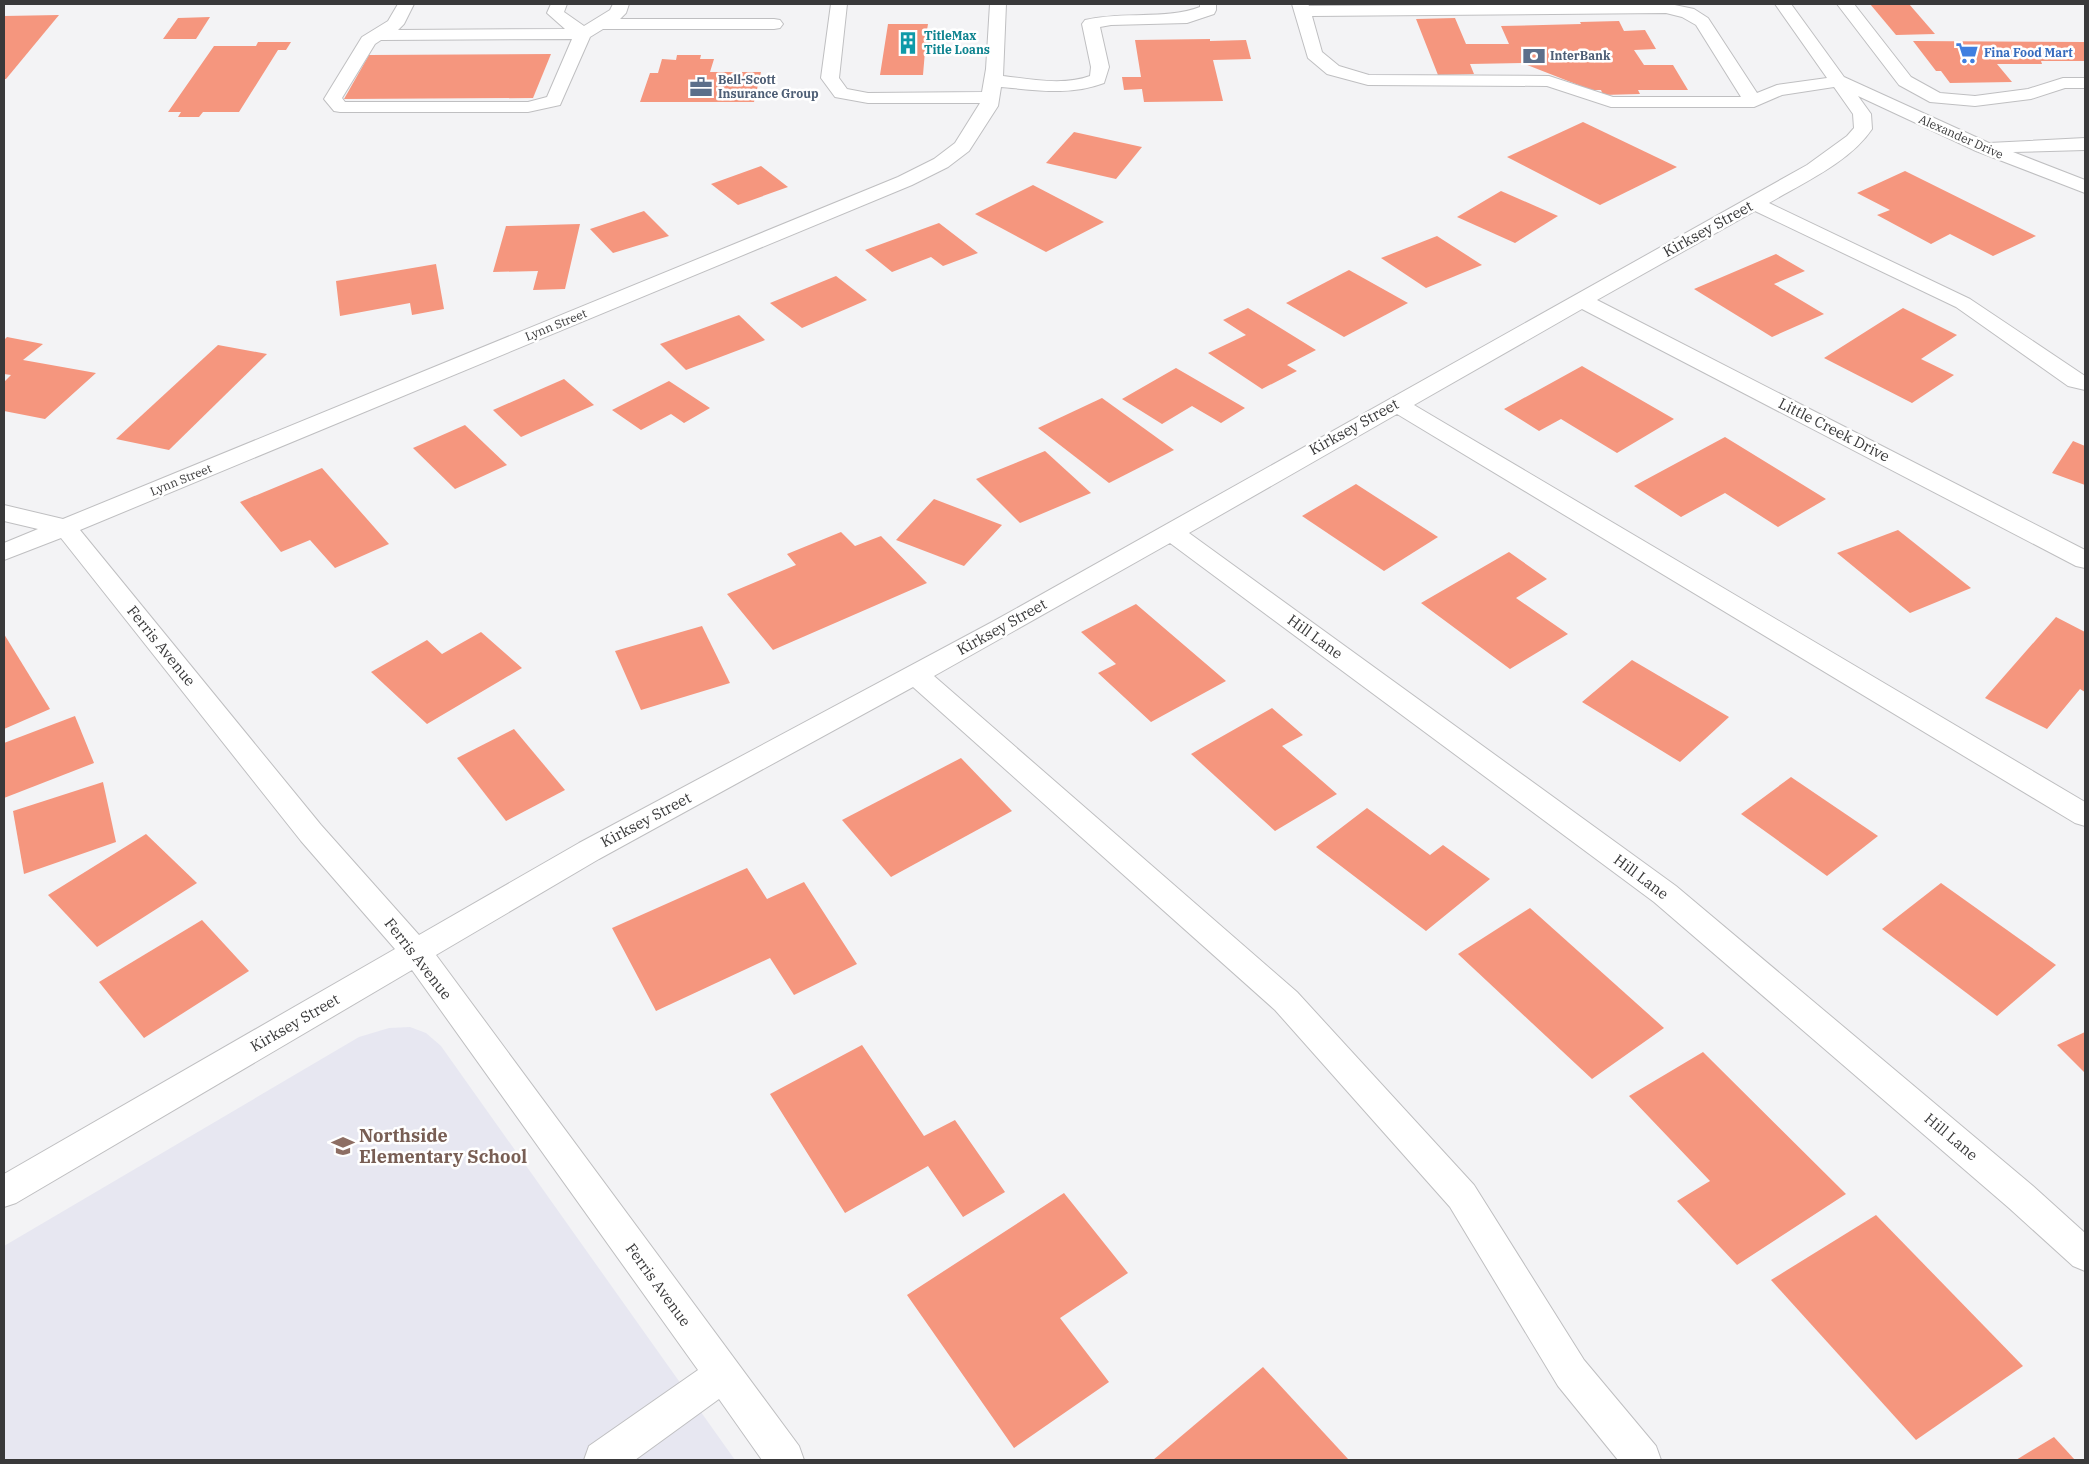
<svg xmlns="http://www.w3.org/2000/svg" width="2089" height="1464" font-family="'IBM Plex Serif',serif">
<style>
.built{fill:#e7e7f1}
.building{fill:#f5967e}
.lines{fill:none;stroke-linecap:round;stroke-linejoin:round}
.minor-casing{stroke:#bfbfc1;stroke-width:2}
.minor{fill:#fff;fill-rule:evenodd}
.labels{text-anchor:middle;stroke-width:5;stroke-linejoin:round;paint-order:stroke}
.far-culture-label{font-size:12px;font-weight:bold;fill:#0d838f;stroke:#fff;text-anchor:start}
.far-shop-label{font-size:12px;font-weight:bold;fill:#366cbe;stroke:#fff;text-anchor:start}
.far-service-label{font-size:12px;font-weight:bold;fill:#4e5e75;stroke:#fff;text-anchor:start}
.far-street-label{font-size:12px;fill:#39393a;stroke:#fff}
.street-label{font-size:15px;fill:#39393a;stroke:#fff}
.near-education-label{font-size:18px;font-weight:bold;fill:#785e54;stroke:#fff;text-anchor:start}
</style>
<rect width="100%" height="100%" fill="#f3f3f5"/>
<polygon class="built" points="410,1027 426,1033 441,1046 735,1460 4,1460 4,1246 359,1037 389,1028"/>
<g class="building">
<polygon points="1870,4 1909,4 1935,34 1896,35"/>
<polygon points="59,15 6,79 4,79 4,16"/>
<polygon points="210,17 196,39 163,39 178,18"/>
<polygon points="1455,18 1466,44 1509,44 1501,26 1581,24 1580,22 1619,21 1624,31 1645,30 1656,49 1634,50 1644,65 1673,65 1688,90 1638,90 1640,94 1603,95 1601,90 1591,90 1522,63 1470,64 1474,74 1438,75 1416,19"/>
<polygon points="888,24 928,24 926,36 932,36 931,51 925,51 923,75 880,75"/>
<polygon points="1210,39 1210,41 1246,40 1251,59 1213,60 1223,101 1144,102 1142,89 1124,90 1122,77 1141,77 1135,40"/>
<polygon points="1913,41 2085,42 2085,61 2041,61 2042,64 1997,64 2012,82 1950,83 1941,71 1936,71"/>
<polygon points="258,42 291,42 286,50 278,50 239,112 203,112 199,117 178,117 181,112 168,112 214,46 256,46"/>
<polygon points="551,54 533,98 344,99 369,55"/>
<polygon points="677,55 701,55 700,59 714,59 710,72 761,72 754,102 640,102 650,73 658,73 662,59 676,60"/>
<polygon points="1583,122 1677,167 1600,205 1507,157"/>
<polygon points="1074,132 1142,147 1116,179 1046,163"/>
<polygon points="761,166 788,187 738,205 711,184"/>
<polygon points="1905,171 2036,236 1993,256 1950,234 1931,244 1877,215 1890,210 1857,193"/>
<polygon points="1033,185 1104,222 1046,252 975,214"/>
<polygon points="1501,191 1558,216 1515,243 1457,217"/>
<polygon points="644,211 669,236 613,253 590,229"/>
<polygon points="939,223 978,253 943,266 931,257 892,272 865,250"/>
<polygon points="580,224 565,289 533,290 538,271 493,272 506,226"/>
<polygon points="1437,236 1482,265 1426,288 1381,258"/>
<polygon points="1776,254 1805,271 1774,284 1824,314 1772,337 1694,289"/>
<polygon points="436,264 444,309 412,315 410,303 340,316 336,281"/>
<polygon points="1349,270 1408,303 1344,337 1286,303"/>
<polygon points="836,276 867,300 802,328 770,303"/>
<polygon points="1248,308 1316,350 1287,365 1297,371 1262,389 1208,353 1246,335 1223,320"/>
<polygon points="1903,308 1957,335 1921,359 1954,375 1912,403 1824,358"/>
<polygon points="739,315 765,340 686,370 660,344"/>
<polygon points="7,337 43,344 23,360 96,373 45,419 4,411 4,382 11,375 4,374 4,340"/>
<polygon points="218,345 267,354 169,450 116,439"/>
<polygon points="1582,366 1674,419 1617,453 1561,419 1539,431 1504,409"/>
<polygon points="1176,368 1245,408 1221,423 1192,406 1162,424 1122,399"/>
<polygon points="564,379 594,405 521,437 493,410"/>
<polygon points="669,381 710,408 684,423 671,414 641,430 612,410"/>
<polygon points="1102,398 1174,450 1109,483 1038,428"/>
<polygon points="465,425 507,465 455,489 413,448"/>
<polygon points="1725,437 1826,499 1778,527 1725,493 1681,517 1634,486"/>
<polygon points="2073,441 2085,446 2085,485 2052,473"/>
<polygon points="1045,451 1091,493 1020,523 976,479"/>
<polygon points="322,468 389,544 335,568 310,540 281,552 240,502"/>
<polygon points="1356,484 1438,537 1384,571 1302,516"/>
<polygon points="934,499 1002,525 964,566 896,540"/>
<polygon points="1898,530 1971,588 1910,613 1837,553"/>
<polygon points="841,532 855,546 881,536 927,583 773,650 727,594 796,565 787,554"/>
<polygon points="1509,552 1547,579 1516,598 1568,634 1510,669 1421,603"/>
<polygon points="1136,604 1226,681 1151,722 1098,673 1116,664 1081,632"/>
<polygon points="2056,617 2085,632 2085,692 2080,689 2047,729 1985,698"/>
<polygon points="702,626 730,683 641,710 615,651"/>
<polygon points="481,632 522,668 427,724 371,672 427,640 442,654"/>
<polygon points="4,634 50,709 4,729"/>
<polygon points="1632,660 1729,717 1680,762 1582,702"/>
<polygon points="1272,708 1303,735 1282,746 1337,794 1275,831 1191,754"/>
<polygon points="75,716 94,763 4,798 4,743"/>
<polygon points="514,729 565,790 506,821 457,758"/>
<polygon points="961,758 1012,811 891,877 842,820"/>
<polygon points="1791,777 1878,836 1827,876 1741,814"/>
<polygon points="103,782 116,842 24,874 13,811"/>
<polygon points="1367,808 1430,855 1443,845 1490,879 1426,931 1316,847"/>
<polygon points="146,834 197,883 97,947 48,895"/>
<polygon points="747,868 767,899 804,882 857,964 794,995 770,958 656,1011 612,928"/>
<polygon points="1941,883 2056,965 1997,1016 1882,929"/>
<polygon points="1530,908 1664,1028 1592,1079 1458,954"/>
<polygon points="202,920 249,971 144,1038 99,982"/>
<polygon points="2085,1032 2085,1073 2057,1045"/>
<polygon points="862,1045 924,1136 955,1120 1005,1192 963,1217 928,1166 845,1213 770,1094"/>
<polygon points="1703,1052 1846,1194 1737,1265 1677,1201 1710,1181 1629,1096"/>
<polygon points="1064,1193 1128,1273 1060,1318 1109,1382 1014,1448 907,1295"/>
<polygon points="1876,1215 2023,1366 1916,1440 1771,1280"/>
<polygon points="1263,1367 1349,1460 1153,1460"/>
<polygon points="2054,1437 2075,1460 2016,1460"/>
</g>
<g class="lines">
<defs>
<g id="minor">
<path d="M 398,4 L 414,4 L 404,24 L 398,30 L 565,29 L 547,13 L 551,4 L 567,4 L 564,12 L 584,26 L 610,10 L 613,4 L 629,4 L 626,13 L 620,19 L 774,19 L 780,20 L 783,24 L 780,28 L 774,29 L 603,29 L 590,37 L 560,105 L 528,112 L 340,112 L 334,111 L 324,99 L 362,37 L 388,21 ZM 572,39 L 547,97 L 528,102 L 345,102 L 342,98 L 375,44 L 381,40 Z"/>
<path d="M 831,4 L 847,4 L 839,78 L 847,89 L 868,93 L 982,92 L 986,69 L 990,4 L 1006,4 L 1003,76 C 1030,79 1063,86 1090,76 L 1091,67 L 1082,24 L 1085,20 C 1123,11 1166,20 1200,7 L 1200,4 L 1216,4 L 1216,10 L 1214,14 L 1187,23 L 1111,25 L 1100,27 L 1109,67 L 1104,83 C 1070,96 1036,90 1001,87 L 998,106 L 969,151 L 948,167 L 912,185 L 80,530 L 321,825 L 419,935 L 579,843 L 994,621 L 1807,165 L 1847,136 L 1854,128 L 1853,114 L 1834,87 L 1782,95 L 1754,107 L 1611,107 L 1547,86 L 1368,85 L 1327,74 L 1308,58 L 1292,4 L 1308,4 L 1309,6 L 1670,4 L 1694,9 L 1708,18 L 1757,93 L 1777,85 L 1827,78 L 1775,4 L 1791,4 L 1844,77 L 1989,143 L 2085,138 L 2085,150 L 2013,152 L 2085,180 L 2085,193 L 1976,151 L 1858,96 L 1871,114 L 1872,129 C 1850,162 1803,183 1769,203 L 1970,299 L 2085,376 L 2085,390 L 2068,386 L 1956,307 L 1755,211 L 1597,300 L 2085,550 L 2085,568 L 2076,566 L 1582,309 L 1414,405 L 2085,802 L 2085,826 L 2075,823 L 1397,414 L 1189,533 L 1676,886 L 2033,1186 L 2085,1233 L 2085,1271 L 2073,1266 L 2009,1208 L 1654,902 L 1170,543 L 934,676 L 1297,992 L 1474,1185 L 1584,1360 L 1656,1446 L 1661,1460 L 1618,1460 L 1558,1386 L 1450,1207 L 1275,1010 L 913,687 L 599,859 L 436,955 L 799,1446 L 804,1460 L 762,1460 L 719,1399 L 635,1460 L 584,1460 L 589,1446 L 698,1370 L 412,970 L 16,1203 L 4,1207 L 4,1174 L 395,949 L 301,841 L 61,538 L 4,560 L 4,543 L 38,529 L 4,521 L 4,505 L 63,519 L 898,177 L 934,159 L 955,143 L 980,103 L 868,103 L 835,97 L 821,78 ZM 1666,13 L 1682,17 L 1696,25 L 1741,97 L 1613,97 L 1549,76 L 1369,75 L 1339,66 L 1322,52 L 1312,16 Z"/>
<polygon points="1837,4 1854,4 1911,77 1940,93 1975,96 2028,89 2063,78 2085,78 2085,88 2065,88 2031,99 1975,106 1930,102 1899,85"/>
</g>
</defs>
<use href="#minor" class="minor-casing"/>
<use href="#minor" class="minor"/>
</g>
<defs>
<symbol id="building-bare" viewBox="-9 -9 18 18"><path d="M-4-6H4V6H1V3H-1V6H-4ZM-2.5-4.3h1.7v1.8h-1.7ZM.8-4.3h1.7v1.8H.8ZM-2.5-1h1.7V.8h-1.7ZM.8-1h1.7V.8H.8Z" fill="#0f9aa8" stroke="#fff" stroke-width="2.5" paint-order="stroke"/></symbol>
<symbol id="supermarket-bare" viewBox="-9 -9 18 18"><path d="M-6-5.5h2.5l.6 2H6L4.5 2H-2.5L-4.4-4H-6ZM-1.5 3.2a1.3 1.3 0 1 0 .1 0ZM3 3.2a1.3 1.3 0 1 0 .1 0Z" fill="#3f7fe0" stroke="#fff" stroke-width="2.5" paint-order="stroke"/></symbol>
<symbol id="bank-bare" viewBox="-9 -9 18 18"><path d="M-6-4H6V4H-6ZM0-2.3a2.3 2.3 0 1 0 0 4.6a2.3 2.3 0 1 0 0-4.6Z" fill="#5c6f8a" stroke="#fff" stroke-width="2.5" paint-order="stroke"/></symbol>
<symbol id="office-bare" viewBox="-9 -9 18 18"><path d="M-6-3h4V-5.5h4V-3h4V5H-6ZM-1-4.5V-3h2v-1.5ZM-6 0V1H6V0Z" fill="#5c6f8a" stroke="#fff" stroke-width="2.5" paint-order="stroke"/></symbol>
<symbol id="school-bare" viewBox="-9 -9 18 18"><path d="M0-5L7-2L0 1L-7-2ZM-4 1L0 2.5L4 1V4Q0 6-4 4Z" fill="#8d6e63" stroke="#fff" stroke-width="2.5" paint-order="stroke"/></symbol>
</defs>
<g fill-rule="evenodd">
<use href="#building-bare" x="892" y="27" width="32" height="32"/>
<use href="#supermarket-bare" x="1951" y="37" width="32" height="32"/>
<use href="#bank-bare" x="1518" y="40" width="32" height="32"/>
<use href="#office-bare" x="685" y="71" width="32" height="32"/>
<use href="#school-bare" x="327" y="1130" width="32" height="32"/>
</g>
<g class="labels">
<g class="far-culture-label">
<text x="924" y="40">TitleMax<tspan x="924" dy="14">Title Loans</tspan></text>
</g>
<g class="far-shop-label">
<text x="1984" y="57">Fina Food Mart</text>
</g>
<g class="far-service-label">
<text x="1550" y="60">InterBank</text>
<text x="718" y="84">Bell-Scott<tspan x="718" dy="14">Insurance Group</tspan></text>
</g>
<g class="far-street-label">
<text transform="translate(1961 137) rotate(24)" y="4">Alexander Drive</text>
<text transform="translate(556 325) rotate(-22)" y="4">Lynn Street</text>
<text transform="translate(181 480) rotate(-22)" y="4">Lynn Street</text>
</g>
<g class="street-label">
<text transform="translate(1708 229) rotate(-29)" y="5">Kirksey Street</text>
<text transform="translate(1354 427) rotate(-29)" y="5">Kirksey Street</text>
<text transform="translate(1834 430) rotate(27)" y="5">Little Creek Drive</text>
<text transform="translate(1002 627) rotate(-29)" y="5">Kirksey Street</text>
<text transform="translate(1315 637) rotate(36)" y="5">Hill Lane</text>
<text transform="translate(161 646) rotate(51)" y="5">Ferris Avenue</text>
<text transform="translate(646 820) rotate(-28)" y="5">Kirksey Street</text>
<text transform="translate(1641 877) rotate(37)" y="5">Hill Lane</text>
<text transform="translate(418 959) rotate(52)" y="5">Ferris Avenue</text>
<text transform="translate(295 1023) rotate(-30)" y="5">Kirksey Street</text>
<text transform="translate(1951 1137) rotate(40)" y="5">Hill Lane</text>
<text transform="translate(658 1285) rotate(54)" y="5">Ferris Avenue</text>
</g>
<g class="near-education-label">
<text x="359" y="1142">Northside<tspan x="359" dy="21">Elementary School</tspan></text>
</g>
</g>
<rect width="2089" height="1464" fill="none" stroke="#39393a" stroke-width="10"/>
</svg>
